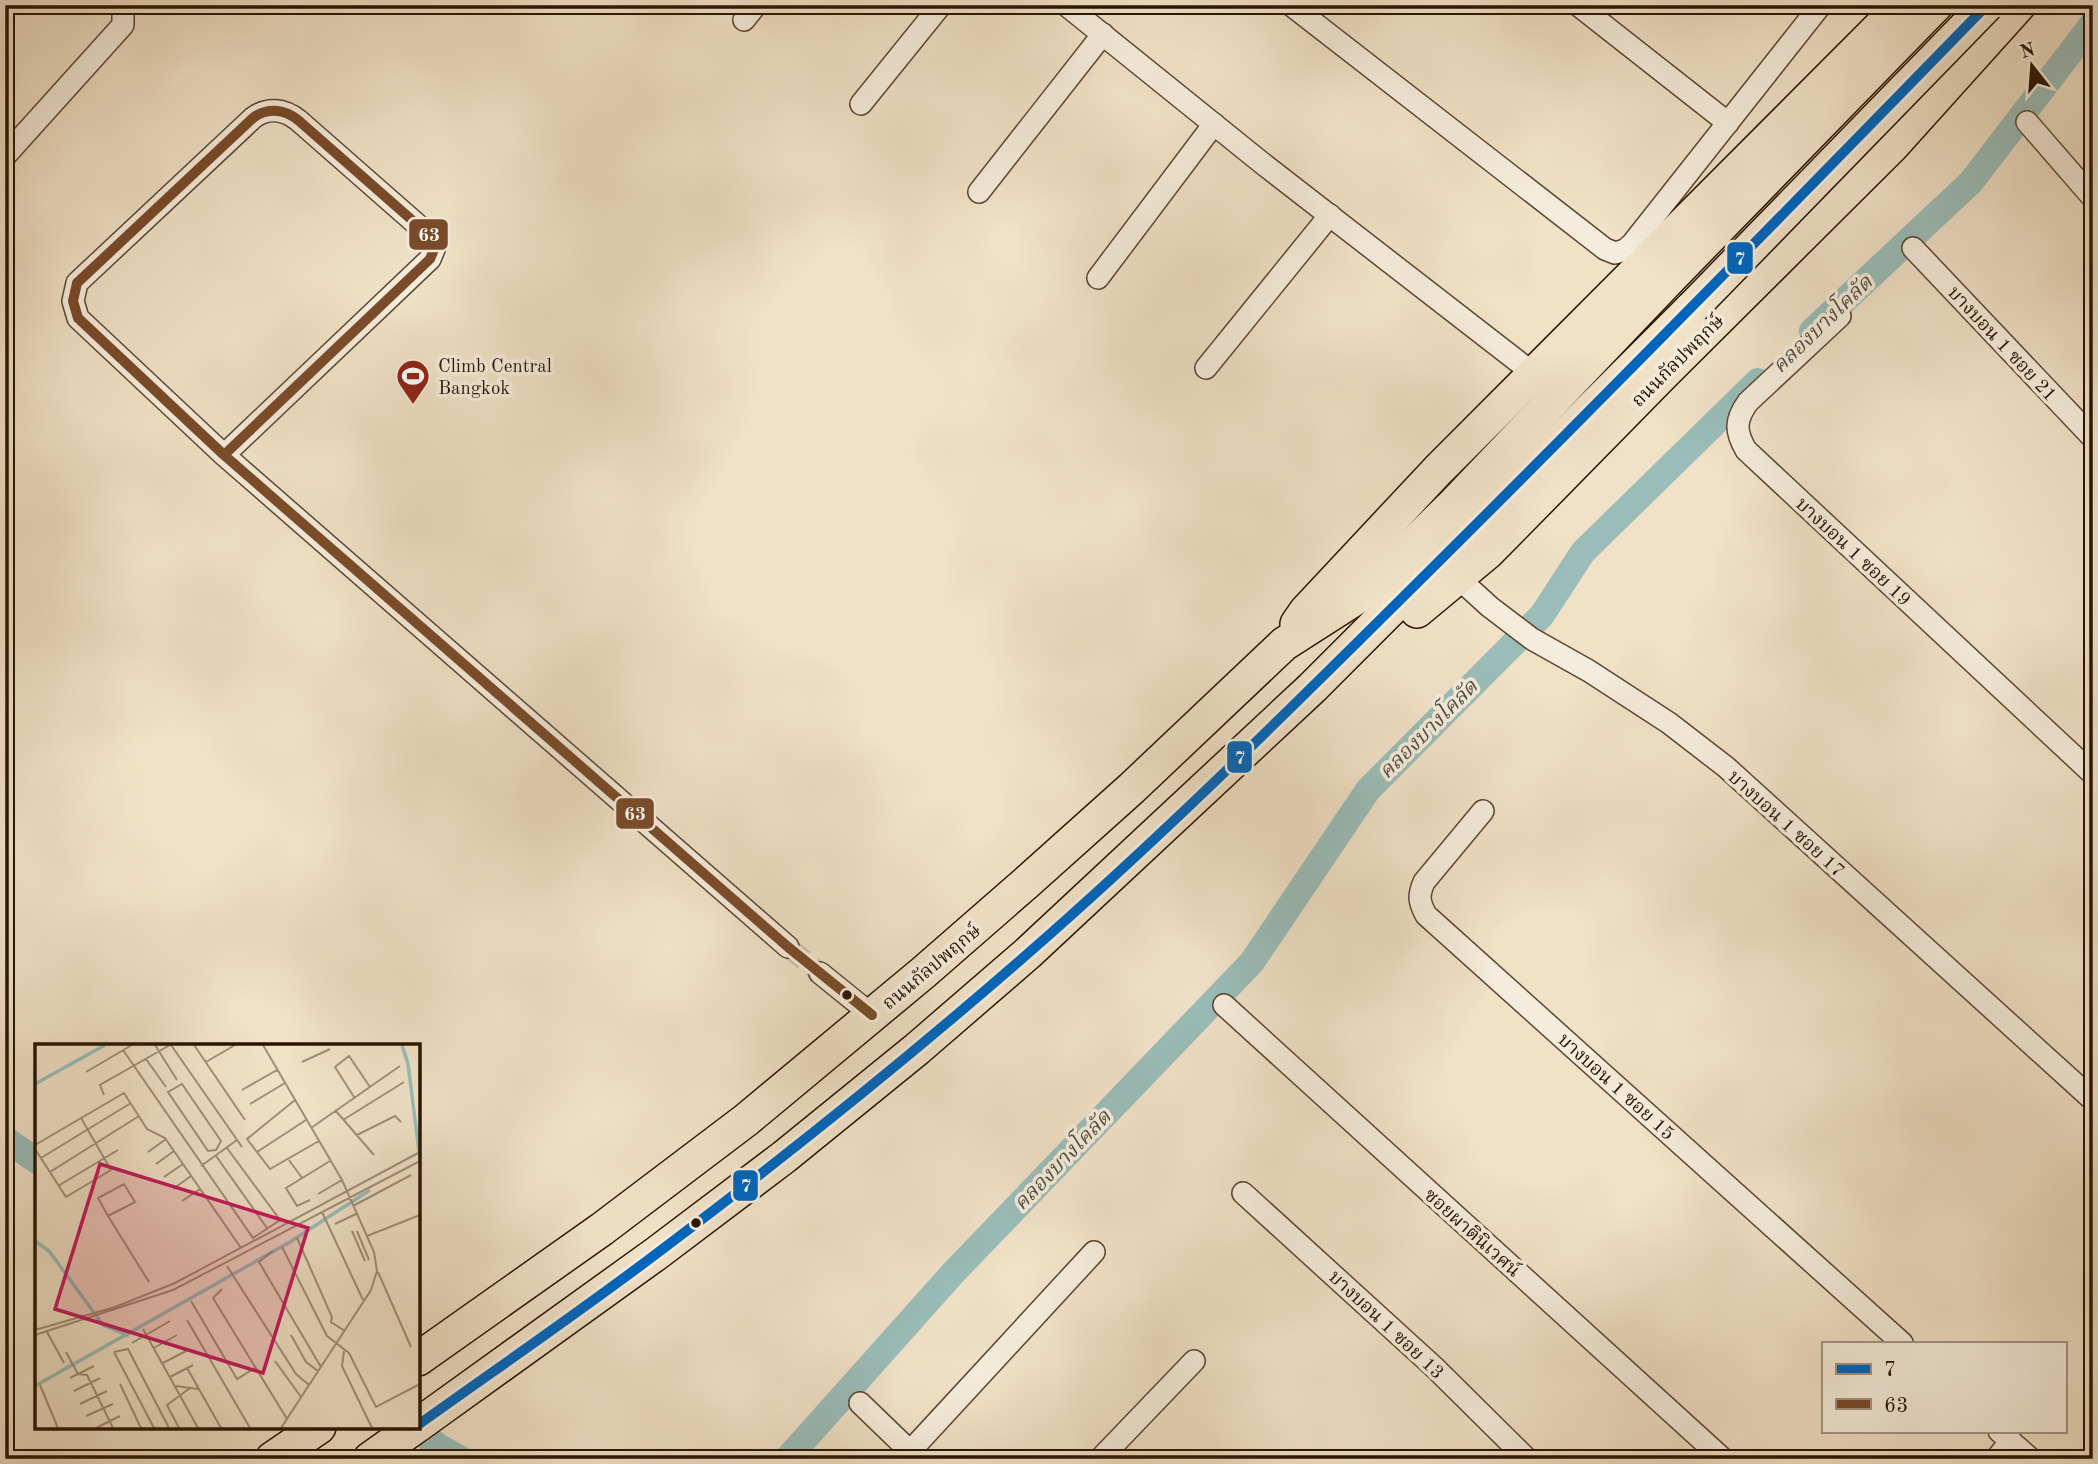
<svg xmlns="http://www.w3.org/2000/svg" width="2098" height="1464" font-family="'Old Standard TT','Noto Serif Thai',serif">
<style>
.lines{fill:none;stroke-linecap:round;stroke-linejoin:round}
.canal{stroke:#9abdb9;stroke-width:26}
.minor-tunnel{stroke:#d2c2a9;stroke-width:21;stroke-dasharray:21 10;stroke-linecap:butt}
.minor-casing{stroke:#5a4733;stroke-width:24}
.primary-casing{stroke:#281402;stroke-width:36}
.minor{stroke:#f5ecdb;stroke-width:21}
.primary{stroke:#f0e1c7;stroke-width:33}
.primary-bridge-casing{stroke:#281402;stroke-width:36;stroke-linecap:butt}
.primary-bridge{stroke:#f0e1c7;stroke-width:33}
.bus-1-casing{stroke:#f5ecdb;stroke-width:16}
.bus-2-casing{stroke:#f5ecdb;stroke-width:16}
.bus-1{stroke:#0065bd;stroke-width:10}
.bus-2{stroke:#7a4b2a;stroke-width:10}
.bus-dot{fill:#281402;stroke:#f5ecdb;stroke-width:2.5}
.labels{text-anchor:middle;stroke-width:7;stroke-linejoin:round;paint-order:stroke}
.street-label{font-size:19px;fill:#281402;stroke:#f5ecdb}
.poi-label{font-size:19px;fill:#281402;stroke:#f5ecdb;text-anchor:start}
.water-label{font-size:21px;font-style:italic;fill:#504f42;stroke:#f5ecdb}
.inset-river{fill:none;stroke:#9abdb9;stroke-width:3.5}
.inset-road{fill:none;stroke:#a08f78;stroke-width:2}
.view{fill:#c2185b;fill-opacity:0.15;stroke:#c2185b;stroke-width:3.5}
.inset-edge{fill:none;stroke:#281402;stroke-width:3.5}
.line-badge{stroke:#f5ecdb;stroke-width:2.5}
.badge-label{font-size:19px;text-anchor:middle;font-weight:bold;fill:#fff}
</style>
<rect width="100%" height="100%" fill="#f0e1c7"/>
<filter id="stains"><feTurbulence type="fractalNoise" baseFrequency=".00286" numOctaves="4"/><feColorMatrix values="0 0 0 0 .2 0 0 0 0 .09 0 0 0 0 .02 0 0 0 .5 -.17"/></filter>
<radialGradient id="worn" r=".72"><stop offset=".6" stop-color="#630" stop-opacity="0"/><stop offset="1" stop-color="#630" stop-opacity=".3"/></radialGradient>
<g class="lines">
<g class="canal">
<polyline points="1812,331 1971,182 2093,23"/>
<polyline points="5,1139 37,1161"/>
<polyline points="414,1427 438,1446 461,1459"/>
<polyline points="787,1459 953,1273 1252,962 1368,790 1542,615 1583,552 1758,381"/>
</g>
<polyline class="minor-tunnel" points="788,947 820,973"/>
<defs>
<g id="minor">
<polyline points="1066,5 1262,163 1534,374"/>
<polyline points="1291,5 1605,249 1615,253 1625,250 1632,244 1820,6 1818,5"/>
<polyline points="1578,5 1728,123"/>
<polyline points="744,20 756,5"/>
<polyline points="861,104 941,5"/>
<polyline points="2027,122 2093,198"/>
<polyline points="5,156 123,25 123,10 121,5"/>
<polyline points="979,192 1103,34"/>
<polyline points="1913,248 2093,438"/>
<polyline points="1098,278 1214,124"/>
<path d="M 1840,316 L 1748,402 C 1735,420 1735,431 1746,450 L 2093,774"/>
<polyline points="1206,368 1330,215"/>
<path d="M 224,455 L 430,259 L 435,247 L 429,235 L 298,120 C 284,109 267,107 253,118 L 77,283 L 73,301 L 78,318 L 224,455 L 788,947"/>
<polyline points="1457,577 1490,607 1532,639 1589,671 1669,723 1726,767 2093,1100"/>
<path d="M 1483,811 L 1424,882 C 1418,896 1419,902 1426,915 L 1902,1343"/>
<polyline points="820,973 872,1015"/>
<polyline points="1224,1005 1723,1459"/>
<polyline points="1243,1193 1434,1367 1527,1459"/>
<polyline points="860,1403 918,1459"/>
<polyline points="1999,1431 2031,1459"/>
<polyline points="903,1459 1094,1252"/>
<polyline points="1100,1459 1194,1361"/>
<polyline points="1996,1459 2011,1441"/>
</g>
<g id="primary">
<polyline points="1417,611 1488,552 1665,372 1893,145 2019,5"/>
<polyline points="1297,624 1306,611 1438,470 1902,5"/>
<polyline points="418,1359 602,1229 746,1120 924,972 1026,883 1132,788 1284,644 1362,594 1455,503 1672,276 1936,5"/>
<polyline points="418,1425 657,1253 784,1157 917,1049 1028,953 1312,688 1693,307"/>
<polyline points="272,1459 319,1427"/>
<polyline points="370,1459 415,1427"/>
</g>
</defs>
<use href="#minor" class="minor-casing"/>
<use href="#primary" class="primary-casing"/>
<use href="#minor" class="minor"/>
<use href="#primary" class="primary"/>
<defs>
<polyline id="primary-bridge" points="1693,307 1987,5"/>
</defs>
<use href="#primary-bridge" class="primary-bridge-casing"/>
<use href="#primary-bridge" class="primary-bridge"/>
<defs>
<path id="bus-1" d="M 418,1425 C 499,1367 581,1311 660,1251 C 785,1157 907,1059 1025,956 C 1156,842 1280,719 1403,597 C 1600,402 1793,204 1987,5"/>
<path id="bus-2" d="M 224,455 L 430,259 L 435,247 L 429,235 L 298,120 C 284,109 267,107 253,118 L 77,283 L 73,301 L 78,318 L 224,455 L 788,947 L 872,1015"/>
</defs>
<use href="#bus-1" class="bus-1-casing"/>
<use href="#bus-2" class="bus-2-casing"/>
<use href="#bus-1" class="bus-1"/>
<use href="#bus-2" class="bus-2"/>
</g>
<defs>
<symbol id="stadium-pin" viewBox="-11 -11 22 30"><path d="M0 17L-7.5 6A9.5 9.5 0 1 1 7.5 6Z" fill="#8f2418" stroke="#f5ecdb"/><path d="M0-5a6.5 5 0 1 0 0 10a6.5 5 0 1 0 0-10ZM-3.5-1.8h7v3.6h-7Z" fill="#fff"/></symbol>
</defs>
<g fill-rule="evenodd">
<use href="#stadium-pin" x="394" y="357" width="38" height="52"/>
</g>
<g class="bus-dot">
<circle cx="847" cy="995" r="6"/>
<circle cx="696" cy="1223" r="6"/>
</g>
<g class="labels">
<g class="street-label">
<text transform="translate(2003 343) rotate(47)" y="7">บางบอน 1 ซอย 21</text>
<text transform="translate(1677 360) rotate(-45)" y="7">ถนนกัลปพฤกษ์</text>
<text transform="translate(1854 551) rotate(43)" y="7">บางบอน 1 ซอย 19</text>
<text transform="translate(1787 823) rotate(42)" y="7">บางบอน 1 ซอย 17</text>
<text transform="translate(931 966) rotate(-40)" y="7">ถนนกัลปพฤกษ์</text>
<text transform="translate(1617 1086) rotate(42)" y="7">บางบอน 1 ซอย 15</text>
<text transform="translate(1473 1232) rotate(42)" y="7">ซอยผาตินิเวศน์</text>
<text transform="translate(1387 1324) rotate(43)" y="7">บางบอน 1 ซอย 13</text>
</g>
<g class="poi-label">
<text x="438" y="372">Climb Central<tspan x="438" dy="22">Bangkok</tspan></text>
</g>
<g class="water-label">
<text transform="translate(1822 324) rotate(-44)" y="7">คลองบางโคลัด</text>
<text transform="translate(1428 729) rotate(-45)" y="7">คลองบางโคลัด</text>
<text transform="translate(1062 1160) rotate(-46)" y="7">คลองบางโคลัด</text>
</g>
</g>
<g transform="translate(35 1044)">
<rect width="385" height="385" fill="#f0e1c7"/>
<path class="inset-river" d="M 367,1 L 373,20 L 385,115M 0,40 L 70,1M 0,197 L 14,207 L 68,281 L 94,292M 0,342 L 255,198 L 335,146"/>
<path class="inset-road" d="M 120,1 L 142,36M 136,1 L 207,103M 159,1 L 210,76M 228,1 L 307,136 L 339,208 L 342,227 L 336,246 L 246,384M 88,6 L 218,194 L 245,176 L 192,104M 111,15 L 131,43M 171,18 L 200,1M 267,18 L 295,5M 51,28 L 97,1M 147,40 L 186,97 L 181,106 L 173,107 L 133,48 ZM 207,46 L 242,26M 69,51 L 65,41 L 135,1M 319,53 L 300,23 L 314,12 L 335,43M 260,56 L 212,95 L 235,125 L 284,97M 215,60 L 250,39M 300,66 L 339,111M 308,76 L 369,38M 276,84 L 365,22M 322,91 L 360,72 L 366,78M 0,101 L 89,49 L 112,85 L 130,94 L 206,204M 0,105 L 31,153 L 76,126 L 46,74M 113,108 L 131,95M 222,108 L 271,76M 181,112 L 232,184M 6,114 L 96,59M 254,116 L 267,134M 121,120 L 139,107M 166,122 L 202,96M 15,128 L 104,72M 129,133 L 148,120M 23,142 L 83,106M 138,145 L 156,132M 283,150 L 307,136M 275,156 L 262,162 L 251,144 L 295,117M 147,157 L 165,145M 318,162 L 376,131M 287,168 L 328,256M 73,172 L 100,158 L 89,140 L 63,154 L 73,172 L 114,238M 300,180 L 321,170M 317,187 L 330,217M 322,187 L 334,216M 332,192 L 385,171M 262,194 L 297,273 L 296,278 L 310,287M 247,203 L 292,292 L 314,309 L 341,363 L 385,340M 238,207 L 224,218 L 286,323M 192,222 L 261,330 L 274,341M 343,228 L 376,303M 187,245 L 178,254 L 252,375M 156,257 L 202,335 L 220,324M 152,276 L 215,384M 108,285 L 163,384M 0,286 L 80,263 L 140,239 L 385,108M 12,288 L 29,319M 0,291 L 138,246 L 385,117M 256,291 L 271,318 L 283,327M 97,299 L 135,277M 119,304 L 142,291M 309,307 L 307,322 L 337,384M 31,308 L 43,330 L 52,331 L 78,384M 79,308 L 93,305 L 134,384M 79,308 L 119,384M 240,317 L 266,353M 128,319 L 151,307M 152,324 L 186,384M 135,333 L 158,321M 35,334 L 59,322M 85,340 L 106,384M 5,341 L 23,384M 141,342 L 163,345M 39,347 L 65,334M 45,360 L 72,347M 51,372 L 78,360M 61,384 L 85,372M 144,384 L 132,361 L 155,344"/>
<path class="view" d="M 65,120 L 273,184 L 228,329 L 20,265 Z"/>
<rect width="385" height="385" class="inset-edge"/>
</g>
<g class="line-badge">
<rect x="408" y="218" width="41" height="33" rx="7" fill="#7a4b2a"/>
<rect x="1726" y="241" width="28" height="34" rx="7" fill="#0065bd"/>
<rect x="1226" y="740" width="27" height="34" rx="7" fill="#0065bd"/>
<rect x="615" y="797" width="40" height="33" rx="7" fill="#7a4b2a"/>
<rect x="732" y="1169" width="27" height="33" rx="7" fill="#0065bd"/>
</g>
<g class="badge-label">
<text x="429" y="241">63</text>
<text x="1740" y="265">7</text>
<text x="1240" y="764">7</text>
<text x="635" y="820">63</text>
<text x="746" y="1192">7</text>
</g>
<rect width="2098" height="1464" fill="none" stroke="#f0e1c7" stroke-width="28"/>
<rect x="7" y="7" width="2084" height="1450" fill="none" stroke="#281402" stroke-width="3.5"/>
<rect x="14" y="14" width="2070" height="1436" fill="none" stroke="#281402" stroke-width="2"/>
<rect x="1822" y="1342" width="245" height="91" fill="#f5ecdb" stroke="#a39684" stroke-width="2"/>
<rect x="1836" y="1364" width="35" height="10" fill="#0065bd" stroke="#a39684" stroke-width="2"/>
<text x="1884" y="1376" font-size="21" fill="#281402">7</text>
<rect x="1836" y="1399" width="35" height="10" fill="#7a4b2a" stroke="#a39684" stroke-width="2"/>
<text x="1884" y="1412" font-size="21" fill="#281402">63</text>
<g transform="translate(2032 66) rotate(343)" stroke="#f5ecdb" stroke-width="5" paint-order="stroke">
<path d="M0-5L12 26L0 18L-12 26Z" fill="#281402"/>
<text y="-10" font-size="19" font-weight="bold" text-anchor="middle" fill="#281402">N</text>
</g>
<rect width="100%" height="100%" filter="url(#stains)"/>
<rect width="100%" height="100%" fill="url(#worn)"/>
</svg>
